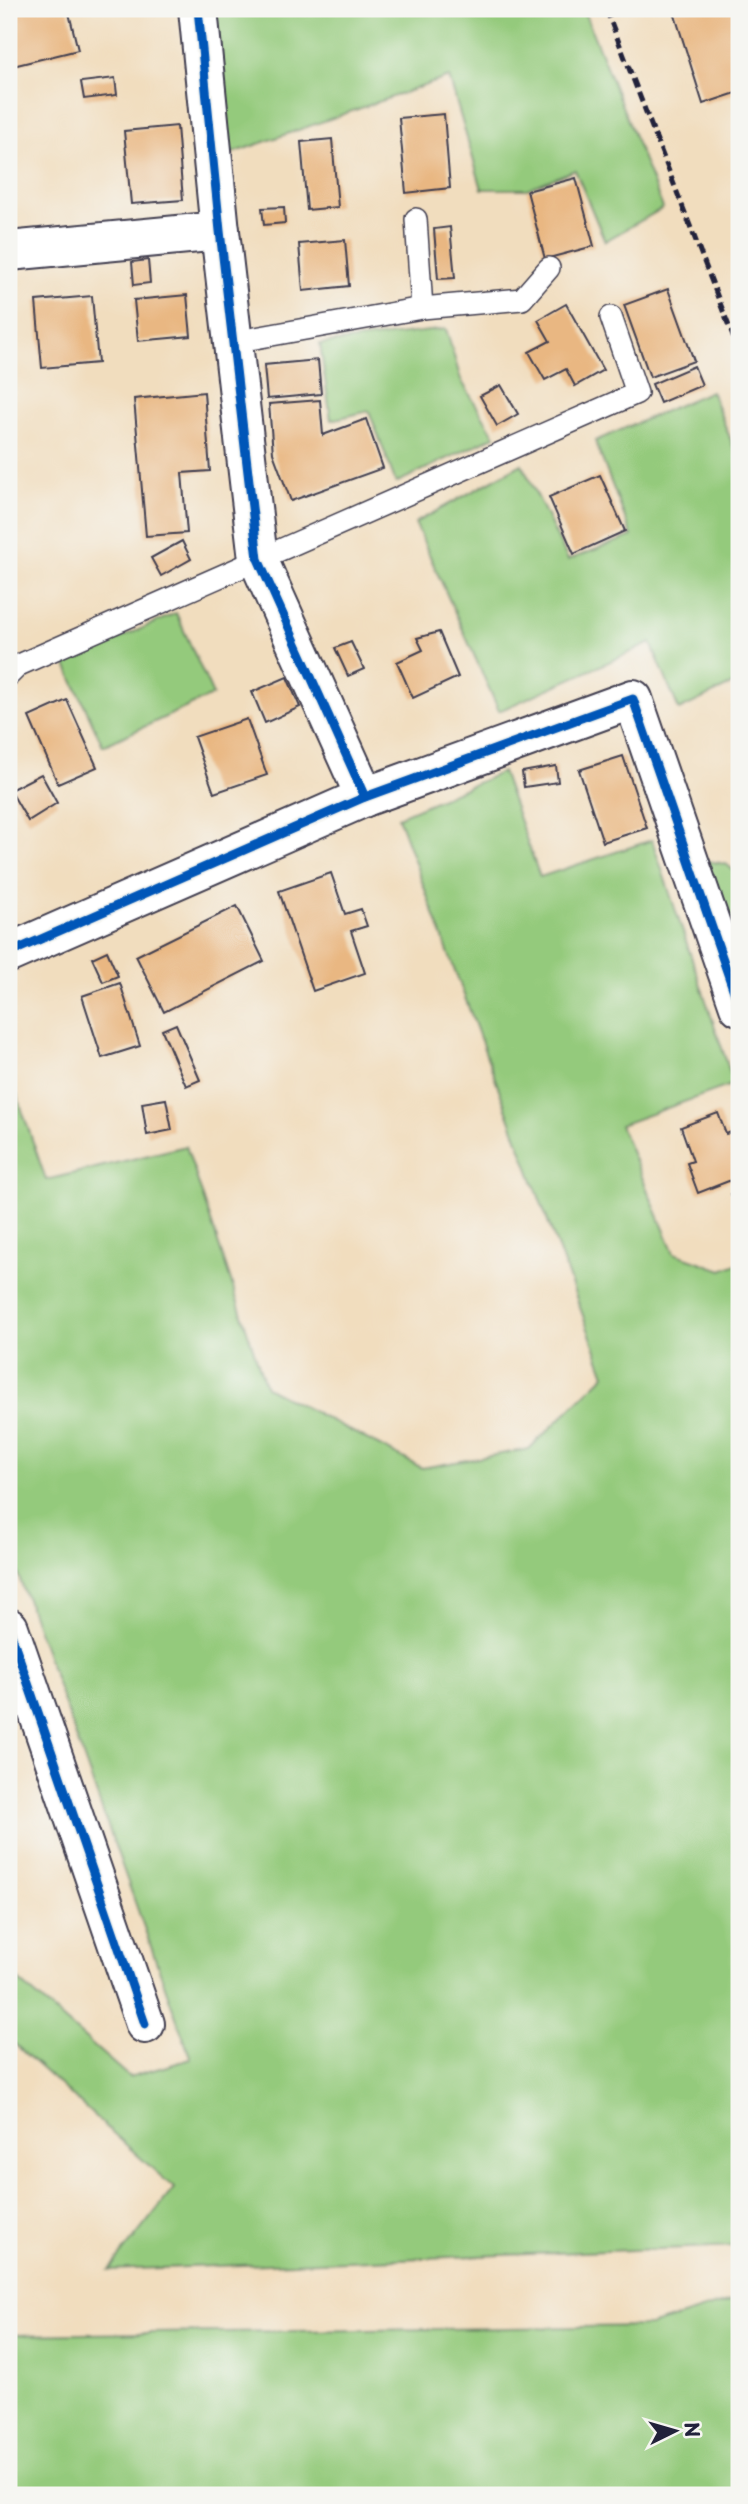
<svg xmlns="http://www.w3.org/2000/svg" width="748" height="2504" font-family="'Playpen Sans',sans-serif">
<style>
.green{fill:#94ca7c;stroke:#5b765c;stroke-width:2}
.building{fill:#e9b782}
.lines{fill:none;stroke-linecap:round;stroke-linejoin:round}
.service-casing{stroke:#413e4f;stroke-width:24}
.minor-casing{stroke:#413e4f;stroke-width:42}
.service{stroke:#fff;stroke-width:21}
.minor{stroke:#fff;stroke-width:38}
.rail{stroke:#22223b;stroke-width:5;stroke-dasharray:10 5;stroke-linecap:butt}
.cycleway-casing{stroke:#f6f6f2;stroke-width:13}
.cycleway{stroke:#0057b8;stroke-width:9}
</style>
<rect width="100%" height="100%" fill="#f6f6f2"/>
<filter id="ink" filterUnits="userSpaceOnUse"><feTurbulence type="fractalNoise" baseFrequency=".0143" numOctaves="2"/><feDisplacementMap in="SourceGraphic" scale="14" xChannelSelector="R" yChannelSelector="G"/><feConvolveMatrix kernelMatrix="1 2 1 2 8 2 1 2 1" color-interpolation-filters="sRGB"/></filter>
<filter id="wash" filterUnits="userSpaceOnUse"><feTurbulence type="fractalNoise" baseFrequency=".00686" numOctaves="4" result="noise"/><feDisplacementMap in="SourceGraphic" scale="28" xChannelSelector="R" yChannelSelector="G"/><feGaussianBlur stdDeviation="1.57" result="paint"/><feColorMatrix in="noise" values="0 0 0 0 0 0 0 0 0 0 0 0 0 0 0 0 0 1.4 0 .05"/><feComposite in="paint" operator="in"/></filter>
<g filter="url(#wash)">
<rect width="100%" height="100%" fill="#f1ddbe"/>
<g class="green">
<polygon points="215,9 583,9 663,208 605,241 575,170 527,189 482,189 449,77 230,154"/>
<polygon points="446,329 461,380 495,436 396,483 369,411 331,420 320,344"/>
<polygon points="711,391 739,460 739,681 679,710 651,643 499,711 415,523 522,464 568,560 632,536 595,441"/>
<polygon points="176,613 213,695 103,746 65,663"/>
<polygon points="502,772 540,877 652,840 734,1084 620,1125 674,1253 722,1270 739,1263 739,2246 109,2270 174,2188 9,2039 9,1972 129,2077 191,2059 9,1549 9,1072 46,1180 186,1146 266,1387 422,1468 529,1449 605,1375 398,817"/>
<polygon points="701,860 726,864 739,875 739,966"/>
<polygon points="739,2298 739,2495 9,2495 9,2335 650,2326"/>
</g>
<g id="blocks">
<g class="building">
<polygon points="9,9 68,9 78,50 9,67"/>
<polygon points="673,9 739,9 739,92 703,104"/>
<polygon points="115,78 117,95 84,99 81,82"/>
<polygon points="444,114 450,188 406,193 399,118"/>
<polygon points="177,126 183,200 131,204 124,131"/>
<polygon points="332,139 338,207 307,210 301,142"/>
<polygon points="576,178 594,246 545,259 527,191"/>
<polygon points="284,207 285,223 264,225 262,208"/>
<polygon points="450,227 455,278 438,279 434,229"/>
<polygon points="345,240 349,286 303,291 299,244"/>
<polygon points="148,260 150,283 134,285 132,262"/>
<polygon points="668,289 694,361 650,377 624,305"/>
<polygon points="187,295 191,336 138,341 134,300"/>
<polygon points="92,296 98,363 42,368 36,301"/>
<polygon points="566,304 603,370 575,386 566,369 545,380 529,352 550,341 538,320"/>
<polygon points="318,360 321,394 267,399 264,365"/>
<polygon points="694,366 702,385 660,403 652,384"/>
<polygon points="501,385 518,414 497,426 480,396"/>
<polygon points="204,392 210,471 182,473 187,533 146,536 134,399"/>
<polygon points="320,400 323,435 366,419 383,468 291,501 273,453 269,404"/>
<polygon points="600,475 625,531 574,554 549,497"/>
<polygon points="182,541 191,559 161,576 151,558"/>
<polygon points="439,632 458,677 413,698 397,662 423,650 417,638"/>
<polygon points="351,642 364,669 348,676 335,648"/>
<polygon points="287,677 300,707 265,723 252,692"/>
<polygon points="67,700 97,767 58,784 29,717"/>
<polygon points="247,719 267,775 214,793 194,737"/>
<polygon points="623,756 647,828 603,842 579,770"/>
<polygon points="556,766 558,782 524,787 522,772"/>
<polygon points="41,774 57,803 28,821 10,790"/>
<polygon points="331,873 345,914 361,909 367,926 351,931 365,973 313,991 279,891"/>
<polygon points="237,906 264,961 164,1012 136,956"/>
<polygon points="107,951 118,976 103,982 92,958"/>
<polygon points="120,983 140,1046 102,1058 82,996"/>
<polygon points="176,1024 200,1080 186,1086 162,1030"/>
<polygon points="166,1099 172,1130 147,1135 142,1103"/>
<polygon points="718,1113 726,1134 739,1129 739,1177 698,1193 687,1163 693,1161 681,1127"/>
<polygon points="739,1191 739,1216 731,1194"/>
</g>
</g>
</g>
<g filter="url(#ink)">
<use href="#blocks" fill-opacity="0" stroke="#413e4f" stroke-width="2"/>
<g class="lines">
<defs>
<g id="service">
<polyline points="416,219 422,308"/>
<polyline points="233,342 422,308 522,299 549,268"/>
<polyline points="9,675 19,665 637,393 611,317"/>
</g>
<g id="minor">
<polyline points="198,9 220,231 258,559 365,797"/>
<polyline points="9,251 220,231"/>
<polyline points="9,953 365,797 633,699 739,1006"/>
<polyline points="9,1628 145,2024"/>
</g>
</defs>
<use href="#service" class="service-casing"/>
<use href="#minor" class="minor-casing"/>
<use href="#service" class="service"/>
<use href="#minor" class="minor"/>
<polyline class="rail" points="606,9 739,352"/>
<defs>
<g id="cycleway">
<polyline points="198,9 220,231 258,559 365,797"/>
<polyline points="9,953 365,797 633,699 739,1006"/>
<polyline points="9,1628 145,2024"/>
</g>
</defs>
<use href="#cycleway" class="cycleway-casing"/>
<use href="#cycleway" class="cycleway"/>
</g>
</g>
<rect width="748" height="2504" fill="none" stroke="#f6f6f2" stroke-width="35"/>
<g transform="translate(675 2431) rotate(85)" stroke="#f6f6f2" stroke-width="5" paint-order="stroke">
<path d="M0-5L12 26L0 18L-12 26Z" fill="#22223b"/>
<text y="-10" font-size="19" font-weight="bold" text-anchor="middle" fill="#22223b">N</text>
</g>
</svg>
